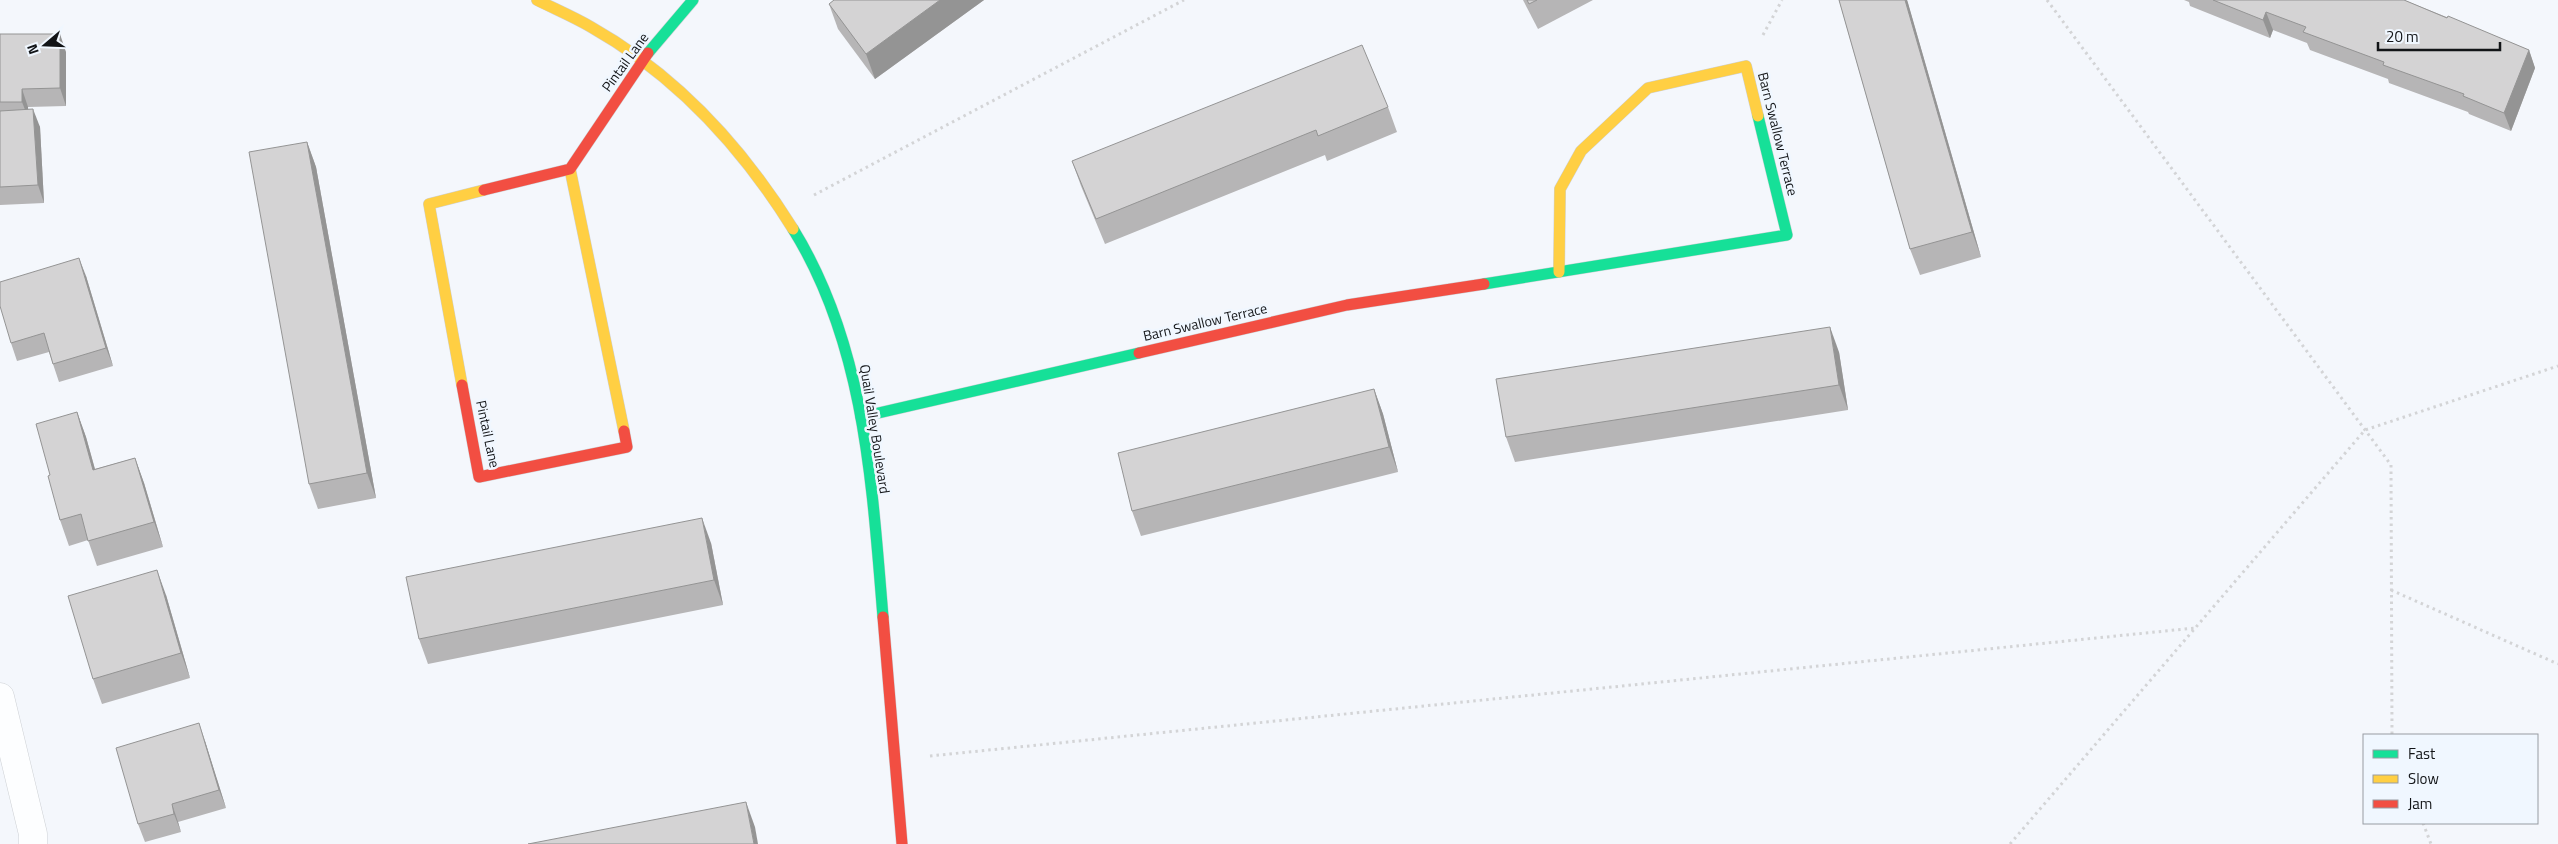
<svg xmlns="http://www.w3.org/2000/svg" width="2558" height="844" font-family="'Titillium Web',sans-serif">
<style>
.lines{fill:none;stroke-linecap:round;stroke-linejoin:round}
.street-casing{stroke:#ced1d5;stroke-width:29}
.fast-casing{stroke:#ced1d5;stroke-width:12}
.slow-casing{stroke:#ced1d5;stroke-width:12}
.jam-casing{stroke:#ced1d5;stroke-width:12}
.path{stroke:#d3d4d6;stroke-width:3;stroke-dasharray:2.5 4;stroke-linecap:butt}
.street{stroke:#fdfeff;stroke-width:28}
.fast{stroke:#16e098;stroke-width:11}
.slow{stroke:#ffcf43;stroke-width:11}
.jam{stroke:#f24e42;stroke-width:11}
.wall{fill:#b6b5b6}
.shaded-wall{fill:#949494}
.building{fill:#d4d3d4;stroke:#949494}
.labels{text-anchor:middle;stroke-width:5;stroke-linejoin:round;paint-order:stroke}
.street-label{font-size:14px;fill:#121417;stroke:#f0f7ff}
</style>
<rect width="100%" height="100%" fill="#f4f7fc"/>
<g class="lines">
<defs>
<polyline id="street" points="0,697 33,834 33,844"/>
<g id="fast">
<polyline points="648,53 693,0"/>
<path d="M 793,229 C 865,345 872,485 883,617"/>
<polyline points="1484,284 1787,235 1758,116"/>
<polyline points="861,417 1139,353"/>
</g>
<g id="slow">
<path d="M 537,0 C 555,9 574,17 591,27 C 676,75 742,147 793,229"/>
<polyline points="570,169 624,431"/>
<polyline points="1559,272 1560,189 1581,151 1648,88 1746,66 1758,116"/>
<polyline points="462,385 429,204 484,190"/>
</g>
<g id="jam">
<polyline points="484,190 570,169 648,53"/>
<polyline points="1139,353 1347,305 1484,284"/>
<polyline points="462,385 479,477 627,447 624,431"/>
<polyline points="883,617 902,844"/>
</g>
</defs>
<use href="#street" class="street-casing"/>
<use href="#fast" class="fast-casing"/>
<use href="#slow" class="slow-casing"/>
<use href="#jam" class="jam-casing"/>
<g class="path">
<polyline points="2047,0 2391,465 2392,735"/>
<polyline points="1763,35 1782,0"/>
<polyline points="814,195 1184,0"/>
<polyline points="2391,590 2558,664"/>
<polyline points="930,756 2195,628"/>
<polyline points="2423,823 2431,844"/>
<polyline points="2010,844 2365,430 2558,366"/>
</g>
<use href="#street" class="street"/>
<use href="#fast" class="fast"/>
<use href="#slow" class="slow"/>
<use href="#jam" class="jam"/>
</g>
<g class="wall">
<polygon points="834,0 984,0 875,79 838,29 829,4"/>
<polygon points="1523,0 1593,0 1538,29"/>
<polygon points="1839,0 1907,0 1981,257 1920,275 1910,249"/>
<polygon points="2184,0 2404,0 2529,50 2535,68 2511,131 2469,114 2468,112 2389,83 2388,79 2310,50 2307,43 2273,30 2270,38 2190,6 2189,2"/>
<polygon points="0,34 66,52 66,106 28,107 28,110 40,127 44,203 0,205"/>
<polygon points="1388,107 1397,132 1327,161 1325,155 1105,244 1081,186 1072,161"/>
<polygon points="307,142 316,167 376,498 318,509 309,484"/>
<polygon points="86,276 113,366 59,382 49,352 17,361 11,343"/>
<polygon points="1839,352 1848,410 1515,462 1506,437"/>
<polygon points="1374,389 1383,414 1398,472 1141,536 1132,511"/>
<polygon points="77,412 86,437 95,469 135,458 144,483 163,547 97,566 88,540 69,546 60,520 50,475"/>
<polygon points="711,543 723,605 428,664 419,639"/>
<polygon points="166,595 190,678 102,704 93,679"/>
<polygon points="205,741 226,808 178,822 181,832 145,842 138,824"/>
</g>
<g class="shaded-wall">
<polygon points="940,0 984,0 875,79 866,54"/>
<polygon points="1905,0 1907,0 1908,3 1981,257 1972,232"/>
<polygon points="2266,12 2273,30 2270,38 2263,20"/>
<polygon points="60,34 66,52 66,106 60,88"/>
<polygon points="2529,50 2535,68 2511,131 2504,113"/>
<polygon points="22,89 28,107 29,120 22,102"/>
<polygon points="33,109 40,127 44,203 38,185"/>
<polygon points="307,142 316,167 376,498 367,473"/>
<polygon points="79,258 86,276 113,366 106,348"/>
<polygon points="1830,327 1839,352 1848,410 1839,385"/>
<polygon points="1374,389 1383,414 1398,472 1389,447"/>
<polygon points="77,412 86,437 102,495 93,470"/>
<polygon points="135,458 144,483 163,547 154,522"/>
<polygon points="702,518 711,543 723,605 714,580"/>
<polygon points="157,570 166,595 190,678 181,653"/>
<polygon points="199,723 205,741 226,808 219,790"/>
<polygon points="746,802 755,827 758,844 754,844"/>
<polygon points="172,804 178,822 181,832 174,814"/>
</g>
<g class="building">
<polygon points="834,0 940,0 866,54 829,4"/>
<polygon points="1527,0 1537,0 1529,4"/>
<polygon points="1839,0 1905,0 1972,232 1910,249"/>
<polygon points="2213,0 2404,0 2447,18 2448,16 2529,50 2504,113 2463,96 2464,94 2383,65 2384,62 2303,32 2306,27 2266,12 2263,20"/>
<polygon points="0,34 60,34 60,88 22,89 22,102 0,102"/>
<polygon points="1362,45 1388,107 1318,136 1316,130 1096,219 1072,161"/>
<polygon points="33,109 38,185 0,187 0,111"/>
<polygon points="307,142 367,473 309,484 249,152"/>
<polygon points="79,258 106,348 53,364 44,333 11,343 0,306 0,282"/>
<polygon points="1830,327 1839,385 1506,437 1496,379"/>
<polygon points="1374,389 1389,447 1132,511 1118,453"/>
<polygon points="77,412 93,470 135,458 154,522 88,541 81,514 60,520 48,476 50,475 36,424"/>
<polygon points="702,518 714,580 419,639 406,577"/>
<polygon points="157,570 181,653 93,679 68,596"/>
<polygon points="199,723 219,790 172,804 174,814 138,824 116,748"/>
<polygon points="746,802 754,844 528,844"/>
</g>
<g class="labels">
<g class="street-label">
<text transform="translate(625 62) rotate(-54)" y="5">Pintail Lane</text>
<text transform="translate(1778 134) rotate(76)" y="5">Barn Swallow Terrace</text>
<text transform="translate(1205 322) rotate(-13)" y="5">Barn Swallow Terrace</text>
<text transform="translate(875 429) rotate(81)" y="5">Quail Valley Boulevard</text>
<text transform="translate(488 434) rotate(78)" y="5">Pintail Lane</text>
</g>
</g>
<rect x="2363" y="734" width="175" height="90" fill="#f0f7ff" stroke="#979ca2"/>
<rect x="2373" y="750" width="25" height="8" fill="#16e098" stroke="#979ca2"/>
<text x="2408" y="759" font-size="15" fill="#121417">Fast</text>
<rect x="2373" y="775" width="25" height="8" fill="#ffcf43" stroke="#979ca2"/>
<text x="2408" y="784" font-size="15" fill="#121417">Slow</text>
<rect x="2373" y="800" width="25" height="8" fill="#f24e42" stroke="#979ca2"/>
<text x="2408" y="809" font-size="15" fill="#121417">Jam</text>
<g transform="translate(45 45) rotate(251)" stroke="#f0f7ff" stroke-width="4" paint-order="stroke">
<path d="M0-4L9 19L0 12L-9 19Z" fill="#121417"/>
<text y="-8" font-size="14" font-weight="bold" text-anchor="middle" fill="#121417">N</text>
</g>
<path d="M2378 42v8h122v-8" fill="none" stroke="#121417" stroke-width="2.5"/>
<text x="2386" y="42" font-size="15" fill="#121417" stroke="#f0f7ff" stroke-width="4" paint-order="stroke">20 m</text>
</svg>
